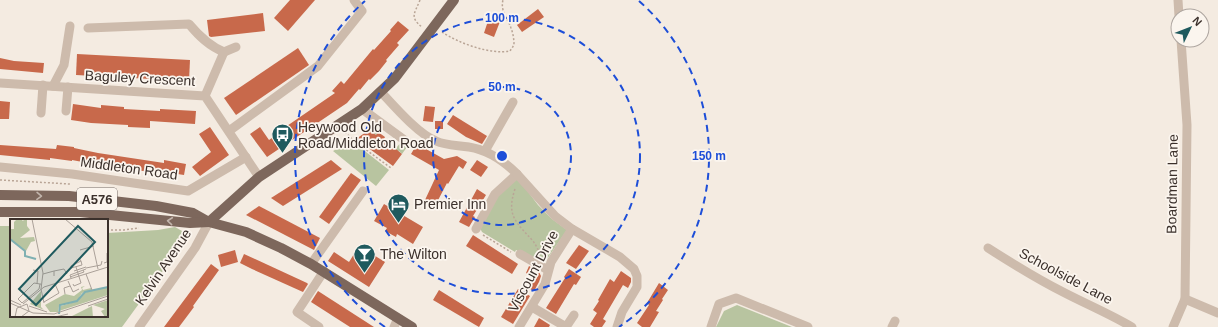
<svg xmlns="http://www.w3.org/2000/svg" width="1218" height="327" font-family="Helvetica,sans-serif">
<style>
.green{fill:#b8c4a0}
.building{fill:#c8694b}
.lines{fill:none;stroke-linecap:round;stroke-linejoin:round}
.path{stroke:#b9a596;stroke-width:1.5;stroke-dasharray:2 2;stroke-linecap:butt}
.minor{stroke:#cdbbac;stroke-width:9}
.major{stroke:#7d675c;stroke-width:10}
.oneway{stroke:#c2b5ac}
.ring{fill:none;stroke:#1d4ed8;stroke-width:2;stroke-dasharray:7 5}
.labels{text-anchor:middle;stroke-width:3.5;stroke-linejoin:round;paint-order:stroke}
.shield{fill:#fbf5ee;stroke:#756b66;stroke-width:1}
.shield-label{font-size:13px;font-weight:bold;fill:#3b302b}
.street-label{font-size:14px;fill:#3b302b;stroke:#fbf5ee}
.poi-label{font-size:14px;fill:#3b302b;stroke:#fbf5ee;text-anchor:start}
.inset-river{fill:none;stroke:#7fb0b2;stroke-width:2}
.inset-road{fill:none;stroke:#aaa098;stroke-width:1}
.view{fill:#1f5a5e;fill-opacity:0.15;stroke:#1f5a5e;stroke-width:2}
.inset-edge{fill:none;stroke:#3b302b;stroke-width:2}
.centre{fill:#1d4ed8;stroke:#fbf5ee;stroke-width:2}
.ring-label{font-size:12px;text-anchor:middle;font-weight:bold;fill:#1d4ed8;stroke:#fbf5ee;stroke-width:3.5;stroke-linejoin:round;paint-order:stroke}
</style>
<rect width="100%" height="100%" fill="#f4ebe1"/>
<g class="green">
<polygon points="373,123 381,128 376,135 369,130 364,133"/>
<polygon points="352,141 389,170 376,186 333,151"/>
<polygon points="401,142 407,147 402,154 399,151 393,152"/>
<polygon points="517,177 538,205 552,219 567,230 543,265 516,250 515,252 482,232 480,228 498,194"/>
<polygon points="0,226 11,226 11,316 107,316 107,233 158,230 175,227 189,235 122,327 0,327"/>
<polygon points="737,305 792,327 716,327 724,311"/>
</g>
<g class="building">
<polygon points="290,0 315,0 288,31 274,18"/>
<polygon points="538,9 544,17 522,32 517,25"/>
<polygon points="263,13 265,31 211,37 209,36 207,20"/>
<polygon points="490,15 501,19 494,37 484,33"/>
<polygon points="398,21 409,30 397,43 399,45 386,60 387,61 379,71 370,80 369,79 360,90 359,89 347,103 267,157 250,134 260,127 269,140 285,129 284,128 335,93 332,91 341,81 344,84 373,49 374,50 391,31 390,30"/>
<polygon points="298,48 309,65 236,115 224,98"/>
<polygon points="77,54 190,60 189,81 76,75"/>
<polygon points="0,58 14,61 44,63 43,73 0,69"/>
<polygon points="0,101 10,102 9,119 0,119"/>
<polygon points="73,104 101,108 101,105 124,107 124,109 160,111 160,109 196,111 195,124 150,121 150,128 128,127 128,125 91,123 71,120"/>
<polygon points="425,106 435,107 433,122 423,121"/>
<polygon points="453,115 487,136 482,144 466,137 447,124"/>
<rect x="435" y="121" width="8" height="8"/>
<polygon points="210,127 229,155 200,176 192,167 211,152 199,134"/>
<polygon points="369,130 376,135 378,132 385,137 384,139 402,154 393,166 356,139"/>
<polygon points="417,144 444,159 457,156 467,162 463,169 459,166 448,184 447,183 435,206 425,200 439,170 411,154"/>
<polygon points="0,145 56,149 57,145 74,147 74,148 98,153 164,163 164,160 186,164 184,175 158,171 158,173 98,165 72,160 72,161 50,158 50,160 0,155"/>
<polygon points="331,160 342,169 283,206 271,198"/>
<polygon points="477,160 488,167 481,177 470,170"/>
<polygon points="351,173 361,180 329,224 319,217"/>
<polygon points="477,189 486,195 473,216 475,217 469,227 459,222"/>
<polygon points="384,204 423,227 413,244 397,234 396,237 385,231 387,228 374,221"/>
<polygon points="259,206 320,238 314,250 246,215"/>
<polygon points="473,235 518,264 512,274 466,246"/>
<polygon points="579,245 589,251 576,269 566,263"/>
<polygon points="359,246 385,262 369,287 328,261 334,252 349,262"/>
<polygon points="235,250 238,262 221,267 218,255"/>
<polygon points="244,254 307,283 308,284 303,292 252,269 240,263"/>
<polygon points="211,264 219,270 193,306 194,307 179,327 164,327"/>
<polygon points="529,266 539,272 541,276 539,282 534,291 528,288 534,278 526,273"/>
<polygon points="569,269 581,277 576,285 574,284 556,314 546,308 565,278 564,277"/>
<polygon points="621,271 631,278 631,282 628,288 623,285 603,319 606,321 602,327 594,327 590,324 597,313 593,310 599,301 598,300 610,279 614,282"/>
<polygon points="659,283 668,290 662,299 663,300 656,311 659,312 650,327 642,327 637,323 649,305 647,303"/>
<polygon points="518,289 530,296 513,324 501,317"/>
<polygon points="439,290 484,318 479,327 433,300"/>
<polygon points="318,291 374,327 350,327 311,302"/>
<polygon points="539,318 550,325 549,327 534,327"/>
</g>
<g class="lines">
<g class="path">
<path d="M 420,0 C 415,13 409,17 422,27"/>
<path d="M 442,32 C 458,43 491,55 510,51 L 514,45 C 514,39 513,33 511,28 C 508,19 500,11 503,0"/>
<polyline points="345,132 354,141 391,168"/>
<polyline points="0,180 70,184 70,182"/>
<path d="M 515,189 C 506,216 516,222 533,241 C 536,245 538,250 541,255"/>
<polyline points="107,230 124,230 139,228"/>
<polyline points="483,235 511,252"/>
</g>
<g class="minor">
<polyline points="1178,0 1179,16"/>
<path d="M 88,28 L 189,24 C 199,36 209,46 224,52 L 205,96"/>
<polyline points="224,52 236,47"/>
<polyline points="0,83 205,96 259,177"/>
<polyline points="53,86 64,65 70,26"/>
<path d="M 381,92 C 394,106 418,134 436,141 C 447,146 458,145 469,147 C 488,150 504,161 517,174 L 495,194 L 476,229"/>
<polyline points="362,109 407,142"/>
<polyline points="66,111 68,87"/>
<polyline points="41,113 43,85"/>
<polyline points="229,131 318,66 362,11 354,0"/>
<polyline points="485,151 513,102"/>
<polyline points="0,167 72,174 188,191 246,157"/>
<polyline points="517,174 555,216 572,229 620,257 634,269 637,276 637,287 622,312 617,327"/>
<path d="M 988,248 C 1013,264 1037,279 1063,292 C 1086,304 1110,314 1132,327"/>
<polyline points="520,254 548,270"/>
<polyline points="311,264 363,191"/>
<polyline points="1185,299 1218,313"/>
<polyline points="532,307 566,327"/>
<polyline points="139,327 195,248 209,222"/>
<polyline points="319,327 297,312 324,271"/>
<polyline points="394,327 398,318"/>
<polyline points="519,327 545,284 551,262 572,229"/>
<polyline points="566,327 574,315"/>
<polyline points="711,327 719,304 736,298 808,327"/>
<polyline points="892,327 895,321"/>
<polyline points="1173,327 1185,299 1187,125 1181,40"/>
</g>
<g class="major">
<polyline points="0,195 69,196 156,206 193,213 209,222 246,232 281,248 311,264 412,327"/>
<polyline points="0,212 80,212 190,223 209,222"/>
<polyline points="209,222 259,177 362,109 395,78 454,0"/>
</g>
</g>
<defs><path id="oneway-chevron" d="M-2-3.5L2.5 0L-2 3.5" fill="none" stroke-width="1.6" stroke-linecap="round" stroke-linejoin="round"/></defs>
<g class="oneway">
<use href="#oneway-chevron" transform="translate(39 196) rotate(1)"/>
<use href="#oneway-chevron" transform="translate(170 221) rotate(-174)"/>
</g>
<g class="ring">
<circle cx="502" cy="156" r="69"/>
<circle cx="502" cy="156" r="138"/>
<path d="M385 327A207 207 0 0 1 365 1M639 1A207 207 0 0 1 619 327"/>
</g>
<defs>
<symbol id="bus-pin" viewBox="-11 -11 22 30"><path d="M0 17L-7.5 6A9.5 9.5 0 1 1 7.5 6Z" fill="#1f5a5e" stroke="#fbf5ee"/><path d="M-5-6H5V4H4V6H2V4H-2V6H-4V4H-5ZM-3.5-4V0h7V-4ZM-3.5 1.2v1.5H-2V1.2ZM2 1.2v1.5H3.5V1.2Z" fill="#fff"/></symbol>
<symbol id="hotel-pin" viewBox="-11 -11 22 30"><path d="M0 17L-7.5 6A9.5 9.5 0 1 1 7.5 6Z" fill="#1f5a5e" stroke="#fbf5ee"/><path d="M-6-4.5h1.5V1H6V5H4.5V3h-9V5H-6ZM-4 0a1.8 1.8 0 1 1 3.6 0ZM.5 0V-2.5h3Q6-2.5 6 0Z" fill="#fff"/></symbol>
<symbol id="bar-pin" viewBox="-11 -11 22 30"><path d="M0 17L-7.5 6A9.5 9.5 0 1 1 7.5 6Z" fill="#1f5a5e" stroke="#fbf5ee"/><path d="M-6-5H6L.8 .8V4.5H3.5V6h-7V4.5H-.8V.8Z" fill="#fff"/></symbol>
</defs>
<g fill-rule="evenodd">
<use href="#bus-pin" x="270" y="122" width="25" height="34"/>
<use href="#hotel-pin" x="386" y="192" width="25" height="34"/>
<use href="#bar-pin" x="352" y="242" width="25" height="34"/>
</g>
<g class="labels">
<rect class="shield" x="77" y="188" width="40" height="22" rx="3"/>
<g class="shield-label">
<text x="97" y="204">A576</text>
</g>
<g class="street-label">
<text transform="translate(140 78) rotate(3)" y="5">Baguley Crescent</text>
<text transform="translate(129 168) rotate(8)" y="5">Middleton Road</text>
<text transform="translate(1172 184) rotate(-89)" y="5">Boardman Lane</text>
<text transform="translate(163 267) rotate(-56)" y="5">Kelvin Avenue</text>
<text transform="translate(533 271) rotate(-62)" y="5">Viscount Drive</text>
<text transform="translate(1066 276) rotate(28)" y="5">Schoolside Lane</text>
</g>
<g class="poi-label">
<text x="298" y="132">Heywood Old<tspan x="298" dy="16">Road/Middleton Road</tspan></text>
<text x="414" y="209">Premier Inn</text>
<text x="380" y="259">The Wilton</text>
</g>
</g>
<g transform="translate(10 219)">
<rect width="98" height="98" fill="#f4ebe1"/>
<path d="M 7,0 L 13,0 L 12,2 L 17,0 L 17,7 L 20,11 L 10,19 L 24,18 L 25,22 L 21,23 L 16,32 L 0,21 L 0,10 L 4,10 L 4,3 ZM 71,68 L 75,67 L 72,69 L 73,71 L 81,69 L 82,71 L 72,74 L 67,82 L 49,87 L 48,93 L 40,93 L 35,86 L 55,75 L 64,77 L 72,71 ZM 98,68 L 98,76 L 49,92 L 51,87 L 68,82 L 73,74 ZM 31,72 L 31,88 L 34,91 L 20,85 ZM 98,81 L 98,98 L 95,98 L 91,92 L 95,90 L 83,86 ZM 82,87 L 83,98 L 50,98 L 60,98 Z" fill="#b8c4a0"/>
<path class="inset-river" d="M 0,20 L 15,32 L 15,37 L 26,40M 49,95 L 50,86 L 67,82 L 75,73 L 98,68"/>
<path class="inset-road" d="M 22,0 L 33,54 L 31,70M 55,0 L 82,23 L 88,50M 70,31 L 84,27M 69,39 L 71,42 L 61,47 L 61,49 L 72,46 L 71,42M 94,44 L 97,43 L 97,34M 76,49 L 91,46 L 92,42M 23,51 L 28,52 L 27,65M 44,52 L 54,50 L 57,55M 64,52 L 76,48M 33,55 L 44,52 L 44,57M 76,55 L 82,71M 60,58 L 74,53 L 73,51M 61,59 L 60,56 L 76,50M 58,62 L 63,73 L 69,70M 30,65 L 29,70 L 12,84 L 8,80 L 24,64 L 30,65 L 31,65M 63,65 L 64,67 L 71,64 L 66,48M 31,70 L 34,84M 55,75 L 54,69 L 60,67M 0,81 L 11,86M 34,83 L 49,74 L 45,65M 0,84 L 23,94 L 44,95 L 98,77M 13,85 L 34,68 L 98,48M 19,87 L 37,93M 78,87 L 98,80M 5,98 L 7,89 L 17,85 L 19,92 L 11,98M 45,98 L 58,95"/>
<path class="view" d="M 68,7 L 85,23 L 26,86 L 9,70 Z"/>
<rect width="98" height="98" class="inset-edge"/>
</g>
<circle cx="502" cy="156" r="6" class="centre"/>
<g class="ring-label">
<text x="502" y="22">100 m</text>
<text x="502" y="91">50 m</text>
<text x="709" y="160">150 m</text>
</g>
<g transform="translate(1190 28) rotate(47)"><circle r="19" fill="#fbf5ee" stroke="#aea6a0"/>
<path d="M0-3L7 15L0 10L-7 15Z" fill="#1f5a5e"/>
<text y="-6" font-size="11" font-weight="bold" text-anchor="middle" fill="#3b302b">N</text>
</g>
</svg>
